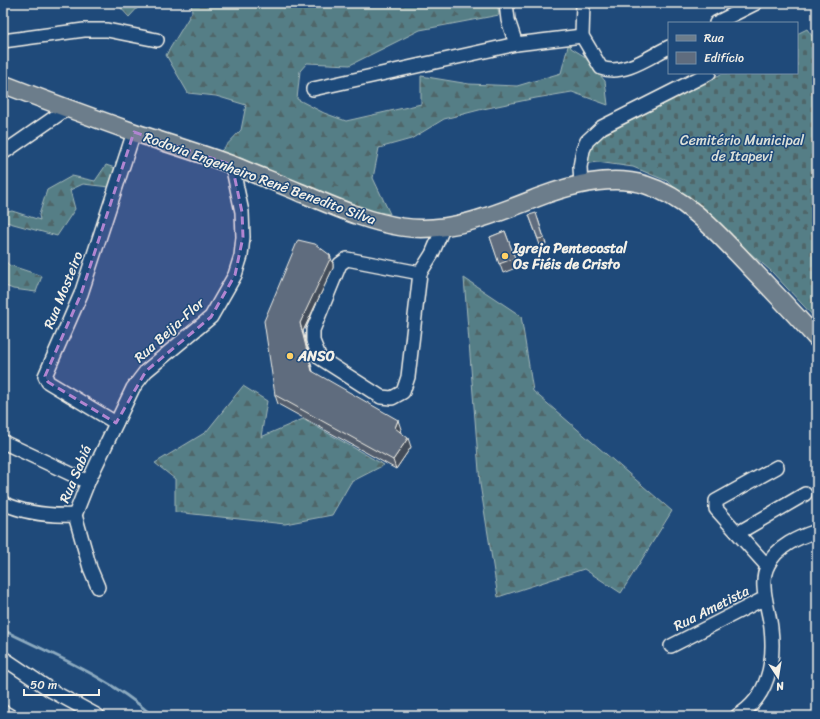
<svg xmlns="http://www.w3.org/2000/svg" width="820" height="719" font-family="Sriracha,sans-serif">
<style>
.forest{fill:url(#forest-firs);stroke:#a4b8b7}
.cemetery{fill:url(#cemetery-stones);stroke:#a4b8b7}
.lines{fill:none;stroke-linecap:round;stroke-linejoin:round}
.stream{stroke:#8caabf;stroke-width:3}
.minor-casing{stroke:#f4f1e8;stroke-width:16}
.major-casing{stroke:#f4f1e8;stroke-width:20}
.minor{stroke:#1f4a7a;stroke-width:13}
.major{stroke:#6c7d8b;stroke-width:17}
.wall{fill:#525d6c;stroke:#f4f1e8}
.shaded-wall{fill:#424c58;stroke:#f4f1e8}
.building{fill:#5f6c7e;stroke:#f4f1e8}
.marked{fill:#b185d1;fill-opacity:0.2;stroke:#b185d1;stroke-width:3;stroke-dasharray:8 5;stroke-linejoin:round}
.poi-dot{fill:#ffd166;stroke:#1f4a7a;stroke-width:1.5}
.labels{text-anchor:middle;stroke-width:3;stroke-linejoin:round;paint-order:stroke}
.park-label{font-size:14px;fill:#dce0d9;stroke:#1f4a7a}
.street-label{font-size:14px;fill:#f4f1e8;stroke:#1f4a7a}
.poi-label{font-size:14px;font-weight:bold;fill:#f4f1e8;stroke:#1f4a7a;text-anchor:start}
</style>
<defs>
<pattern id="forest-firs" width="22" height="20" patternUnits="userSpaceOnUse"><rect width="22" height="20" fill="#557e86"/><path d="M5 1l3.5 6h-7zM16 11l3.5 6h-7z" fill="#506669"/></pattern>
<pattern id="cemetery-stones" width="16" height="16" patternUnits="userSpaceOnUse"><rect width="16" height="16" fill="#557e86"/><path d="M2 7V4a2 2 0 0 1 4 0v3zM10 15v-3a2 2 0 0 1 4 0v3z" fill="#506669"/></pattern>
</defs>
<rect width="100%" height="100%" fill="#1f4a7a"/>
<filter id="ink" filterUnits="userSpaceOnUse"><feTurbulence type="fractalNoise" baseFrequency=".025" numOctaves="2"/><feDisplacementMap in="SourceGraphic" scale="8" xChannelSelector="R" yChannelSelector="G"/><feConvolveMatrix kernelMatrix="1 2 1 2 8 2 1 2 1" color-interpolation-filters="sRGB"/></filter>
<g filter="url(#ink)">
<g class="forest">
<polygon points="56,3 142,3 129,17 119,6 62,5"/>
<polygon points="191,3 497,3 499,15 420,30 350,65 307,63 300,71 297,99 324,113 346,121 421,104 421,76 469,84 517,86 561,73 569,42 571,48 584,56 605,81 608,105 572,92 536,98 483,109 444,119 411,139 379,148 373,178 390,214 366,210 219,153 241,130 246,105 216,96 188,93 166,55 192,12"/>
<polygon points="106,165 115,168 109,187 83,184 70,190 75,209 57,236 6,222 3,227 3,213 12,211 40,220 39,215 47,190 72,176 95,181"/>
<polygon points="3,258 9,265 42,276 36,292 13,289 3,285"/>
<polygon points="464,278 521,316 533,391 672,511 621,593 584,569 498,597 480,484"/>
<polygon points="243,386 267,401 261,437 303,419 384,465 351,482 332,515 285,524 175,512 175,479 155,463 206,432"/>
</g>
<polygon class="cemetery" points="807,29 817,43 817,320 771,271 667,181 633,167 597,162 585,164 586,154 594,140 723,73 797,73 797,34"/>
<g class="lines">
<path class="stream" d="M 3,630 C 54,655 110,678 153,716"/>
<defs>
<g id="minor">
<polyline points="506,3 508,20 516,44"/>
<path d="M 583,3 L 582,36 L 601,68 C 624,76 649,57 669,47"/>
<polyline points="716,23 756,3"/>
<polyline points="3,41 84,30 107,30 157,40"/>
<polyline points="313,89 516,44 582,36"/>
<polyline points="3,153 68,108"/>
<polyline points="581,185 580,167 583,150 587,141 602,127 709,73"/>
<polyline points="420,273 347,259 340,264 313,330 313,341 320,358 381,397 392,398 403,392 408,377 420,273 432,254 444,226"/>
<polyline points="116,423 48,382 45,376 81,294 134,132"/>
<polyline points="3,442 88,482"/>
<path d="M 3,503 C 26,514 50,516 75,515"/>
<polyline points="75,515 88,482 133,388 146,371 211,317 235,275 241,256 243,237 242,212 232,165"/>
<polyline points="75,515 90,568 98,587"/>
<polyline points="738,533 805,494"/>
<polyline points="767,566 716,509 716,501 777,467"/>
<polyline points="671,646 765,598"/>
<polyline points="3,658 52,691 98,716"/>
<polyline points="3,712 10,716"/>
<path d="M 737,716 C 768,698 775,662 771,628 C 769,609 758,583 768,565 C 777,546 799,537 817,531"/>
</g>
<path id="major" d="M 3,84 C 47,101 91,117 136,133 C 169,144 203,154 235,166 C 256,175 278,183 299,192 C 333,206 365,221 402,227 C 449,234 496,214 539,197 C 571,185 611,174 646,185 C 688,198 719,235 749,266 C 772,290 795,314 817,339"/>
</defs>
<use href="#minor" class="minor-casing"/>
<use href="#major" class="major-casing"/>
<use href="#minor" class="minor"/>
<use href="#major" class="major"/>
</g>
<g class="wall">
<polygon points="529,215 538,219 546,244 540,245"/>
<polygon points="505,231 518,267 503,273 490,237"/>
<polygon points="315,244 333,264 333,268 303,331 313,372 401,429 400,432 411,447 396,469 278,404 275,395"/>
</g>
<g class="shaded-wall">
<polygon points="330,255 333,264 333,268 303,331 315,380 312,371 300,323"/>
<polygon points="398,420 401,429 398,437 395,428"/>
<polygon points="408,438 411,447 396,469 393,460"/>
</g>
<g class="building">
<polygon points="536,213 544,238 538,239 529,215"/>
<polygon points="505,231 515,258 499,264 490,237"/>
<polygon points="298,240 315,244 330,255 330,259 300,323 312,371 398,420 395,428 408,438 393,460 275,395 264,321"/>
</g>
</g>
<path class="marked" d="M 134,132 L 232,165 L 242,212 L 243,237 L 235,275 L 211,317 L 146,371 L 116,423 L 48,382 L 45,376 L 81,294 Z"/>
<g class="poi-dot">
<circle cx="505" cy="256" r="4"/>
<circle cx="290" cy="356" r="4"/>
</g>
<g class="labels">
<g class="park-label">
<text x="742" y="145">Cemitério Municipal<tspan x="742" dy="16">de Itapevi</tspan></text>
</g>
<g class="street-label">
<text transform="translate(260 178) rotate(20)" y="5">Rodovia Engenheiro Renê Benedito Silva</text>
<text transform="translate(63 290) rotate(-68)" y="5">Rua Mosteiro</text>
<text transform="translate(169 330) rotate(-42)" y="5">Rua Beija-Flor</text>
<text transform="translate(75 474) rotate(-67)" y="5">Rua Sabiá</text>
<text transform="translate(711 608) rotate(-27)" y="5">Rua Ametista</text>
</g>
<g class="poi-label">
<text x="513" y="253">Igreja Pentecostal<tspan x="513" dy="16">Os Fiéis de Cristo</tspan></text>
<text x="298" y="361">ANSO</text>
</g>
</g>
<rect width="820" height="719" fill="none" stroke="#1f4a7a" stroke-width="16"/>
<rect x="8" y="8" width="804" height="703" fill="none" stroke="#f4f1e8" stroke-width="1.5" filter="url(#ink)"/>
<rect x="668" y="22" width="130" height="52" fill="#1f4a7a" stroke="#748da6"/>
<rect x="676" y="35" width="20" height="6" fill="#6c7d8b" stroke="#748da6"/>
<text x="704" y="42" font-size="12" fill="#f4f1e8">Rua</text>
<rect x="676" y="52" width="20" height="12" fill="#5f6c7e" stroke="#748da6"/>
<text x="704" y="62" font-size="12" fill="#f4f1e8">Edifício</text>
<g transform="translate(778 677) rotate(168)" stroke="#1f4a7a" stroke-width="3" paint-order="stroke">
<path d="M0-3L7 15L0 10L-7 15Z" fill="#f4f1e8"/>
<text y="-6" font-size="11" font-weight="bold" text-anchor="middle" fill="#f4f1e8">N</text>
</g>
<path d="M24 689v6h75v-6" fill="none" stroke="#f4f1e8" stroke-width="2"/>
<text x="30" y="689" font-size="12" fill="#f4f1e8" stroke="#1f4a7a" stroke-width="3" paint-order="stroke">50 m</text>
</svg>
